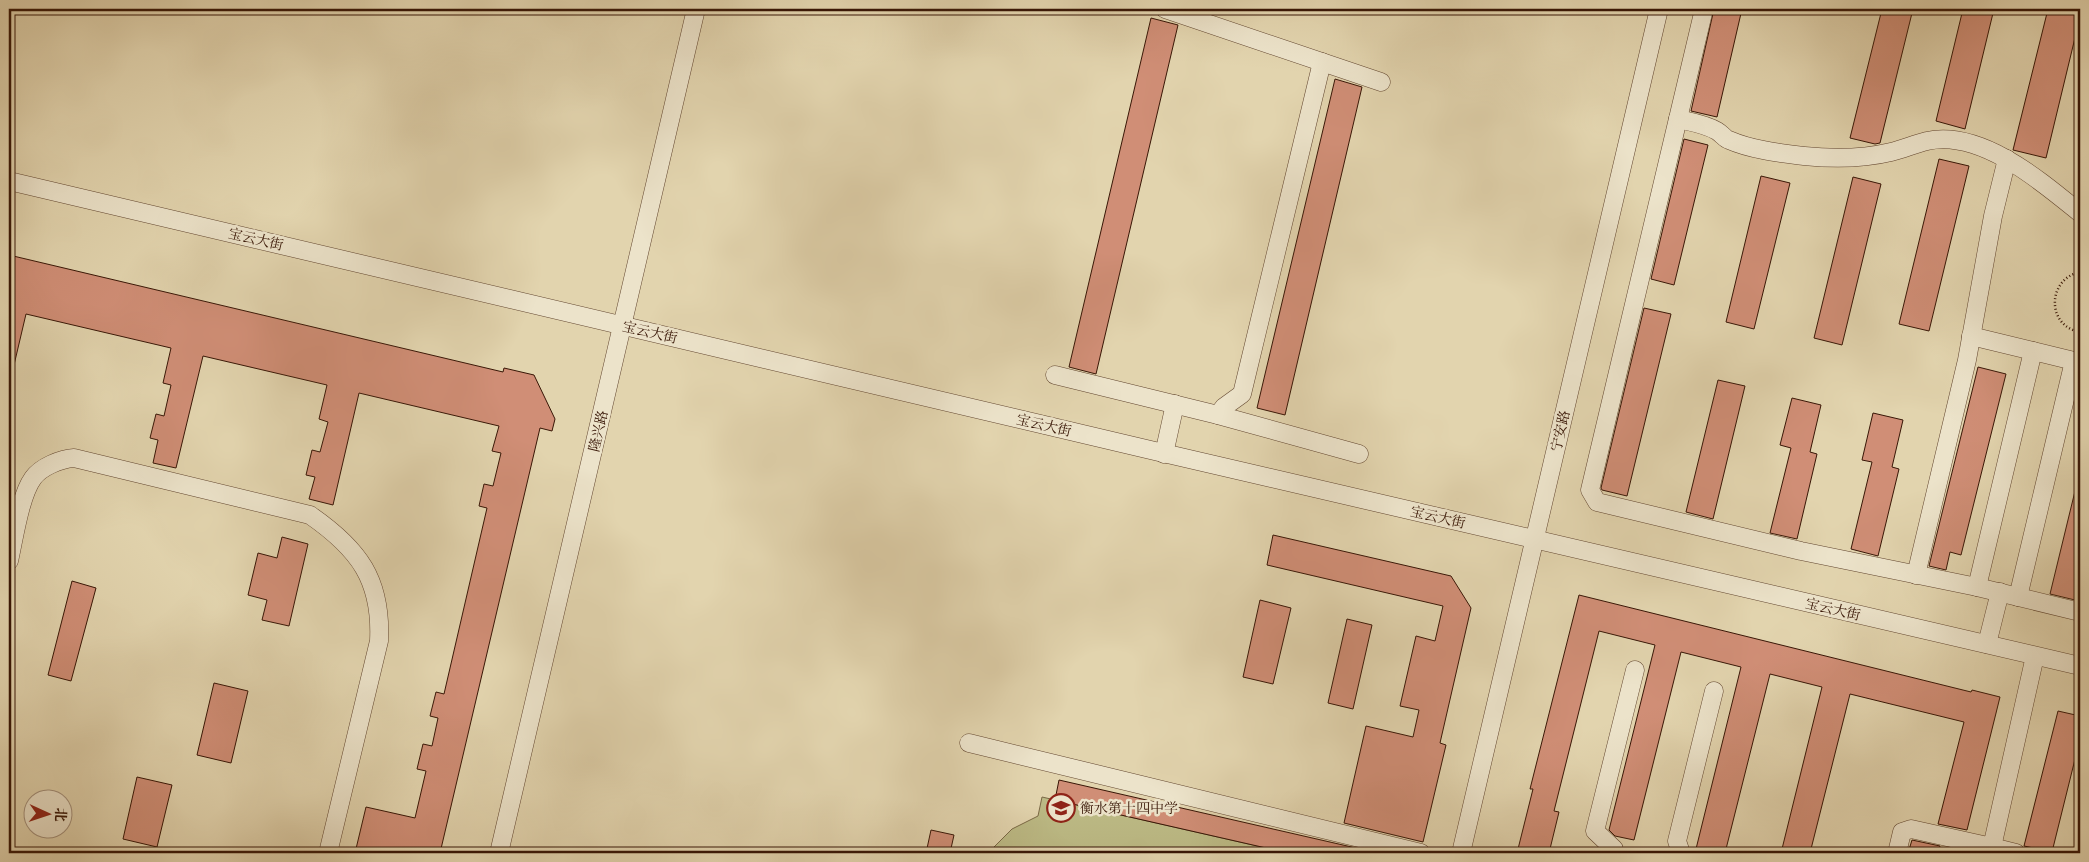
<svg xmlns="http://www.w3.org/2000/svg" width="2089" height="862" font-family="Alegreya,'Noto Serif SC',serif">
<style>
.green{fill:#bcba85;stroke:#7a6846}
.building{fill:#d08e76;stroke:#381606}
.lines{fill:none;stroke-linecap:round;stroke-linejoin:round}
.minor-casing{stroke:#624630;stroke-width:19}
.path{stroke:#381606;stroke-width:2.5;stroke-dasharray:1 2.5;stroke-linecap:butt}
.minor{stroke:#ece3ca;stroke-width:18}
.labels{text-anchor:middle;stroke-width:5;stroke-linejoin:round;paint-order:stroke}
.street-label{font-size:14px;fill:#381606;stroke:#ece3ca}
.poi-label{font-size:14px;fill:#381606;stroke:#ece3ca;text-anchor:start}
</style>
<rect width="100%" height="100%" fill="#e2d4ae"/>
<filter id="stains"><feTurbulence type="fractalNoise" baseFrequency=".004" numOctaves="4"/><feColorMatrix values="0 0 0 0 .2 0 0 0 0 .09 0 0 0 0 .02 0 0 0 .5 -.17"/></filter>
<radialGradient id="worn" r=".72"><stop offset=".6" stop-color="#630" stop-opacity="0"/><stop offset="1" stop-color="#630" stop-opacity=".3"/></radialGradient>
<polygon class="green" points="1042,797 1288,853 988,853 1012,829 1038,816"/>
<g class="building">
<polygon points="1714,9 1742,9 1717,117 1691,111"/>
<polygon points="1882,9 1913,9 1880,143 1875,144 1850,138"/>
<polygon points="1963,9 1994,9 1965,129 1936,121"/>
<polygon points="2048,9 2080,9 2080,17 2046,158 2013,150"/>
<polygon points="1151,18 1178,25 1096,374 1069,367"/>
<polygon points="1335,79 1362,87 1285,415 1257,408"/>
<polygon points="1684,139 1708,145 1674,285 1651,279"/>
<polygon points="1939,159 1969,166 1929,331 1899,324"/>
<polygon points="1761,176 1790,183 1754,329 1726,322"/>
<polygon points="1853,177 1881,184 1842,345 1814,338"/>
<polygon points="9,255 503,372 504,368 534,375 555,419 552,431 540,428 440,853 355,853 366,807 415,818 426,771 417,769 423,744 432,746 438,718 430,716 436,692 444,694 487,508 479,506 484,484 493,486 501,453 492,451 499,426 359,393 333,505 309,499 315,477 306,475 312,450 320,452 328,422 319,419 327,385 203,356 176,468 153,463 158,440 150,438 156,414 164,416 171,385 163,383 171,348 26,314 14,365 9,364"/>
<polygon points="1644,308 1671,314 1627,496 1602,490 1601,488"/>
<polygon points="1978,367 2006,374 1961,555 1950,552 1946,570 1929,566"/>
<polygon points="1718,380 1745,386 1713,519 1686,512"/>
<polygon points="1792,398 1821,405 1810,452 1817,454 1797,539 1770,533 1791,448 1780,445"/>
<polygon points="1873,413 1903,420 1892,467 1899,469 1878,556 1851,549 1872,462 1862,460"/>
<polygon points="2076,487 2080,488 2080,579 2075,600 2050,594"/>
<polygon points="1273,535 1451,576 1471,608 1440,743 1446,745 1423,842 1344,823 1366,726 1413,737 1419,710 1400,706 1416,636 1435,641 1443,606 1267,565"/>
<polygon points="282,537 308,544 289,626 262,620 267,600 248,595 258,553 277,558"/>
<polygon points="72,581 96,588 71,681 48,675"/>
<polygon points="1579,595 1971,692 1972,690 2000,697 1967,830 1938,824 1964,722 1850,694 1810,853 1781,853 1822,687 1770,674 1725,853 1695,853 1741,667 1681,652 1634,840 1615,836 1609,830 1655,645 1599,631 1554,811 1559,812 1549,853 1517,853 1533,789 1530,789"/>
<polygon points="1260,600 1291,608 1273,684 1243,677"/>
<polygon points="1347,619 1372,625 1353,709 1328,703"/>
<polygon points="214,683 248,691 231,763 197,755"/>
<polygon points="2058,711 2080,716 2080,739 2052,852 2024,846"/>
<polygon points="137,777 172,785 157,847 123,839"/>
<polygon points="1059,780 1356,848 1356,853 1288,853 1055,800"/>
<polygon points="931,830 954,835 950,853 926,853"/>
<polygon points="1912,840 1940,846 1938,853 1908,853"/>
</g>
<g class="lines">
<defs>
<g id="minor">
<polyline points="1165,9 1381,82"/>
<polyline points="1704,9 1590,490 1597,502 1801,551 1977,587 2080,612"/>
<path d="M 1678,119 C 1691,122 1705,124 1717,131 C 1722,134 1725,139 1729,140 C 1752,150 1780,153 1804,156 C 1833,159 1862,159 1891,152 C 1903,149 1915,144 1927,141 C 1981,129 2042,182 2080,213"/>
<polyline points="9,181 1159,452 2080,666"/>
<polyline points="1971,336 2074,361 2018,597"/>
<polyline points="1055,375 1218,415 1359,454"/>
<polyline points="1218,415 1224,407 1242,394 1322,62"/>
<polyline points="1164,454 1175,404"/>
<path d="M 9,561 C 14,539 20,496 33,478 C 41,467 60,459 74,458 L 310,515 C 359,549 382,580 379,641 L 328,853"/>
<polyline points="1916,575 1967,360 1993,216 2007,159"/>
<polyline points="1977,587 2033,351"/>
<polyline points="1987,644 2000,592"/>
<polyline points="969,743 1421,853"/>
<polyline points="1992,847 2016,853"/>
<polyline points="499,853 696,9"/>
<polyline points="1461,853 1659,9"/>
<polyline points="1613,853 1614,849 1595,831 1635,670"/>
<polyline points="1681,853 1677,841 1714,691"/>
<polyline points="1897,853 1902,832 1911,829 1992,847 2035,656"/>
</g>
</defs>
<use href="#minor" class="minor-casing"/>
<g class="path">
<path d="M 2080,272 C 2047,279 2046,326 2080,332"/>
<polyline points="2077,345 2080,332"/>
</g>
<use href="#minor" class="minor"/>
</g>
<defs>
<symbol id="school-ring" viewBox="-11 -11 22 22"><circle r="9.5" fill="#ece3ca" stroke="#8f2418" stroke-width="1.5"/><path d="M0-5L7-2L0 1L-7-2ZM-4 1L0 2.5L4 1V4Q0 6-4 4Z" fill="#8f2418"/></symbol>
</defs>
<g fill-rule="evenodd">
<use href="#school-ring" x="1045" y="792" width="32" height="32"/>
</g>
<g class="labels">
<g class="street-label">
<text transform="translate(256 239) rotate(13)" y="5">宝云大街</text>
<text transform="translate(650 332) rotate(13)" y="5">宝云大街</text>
<text transform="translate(1044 425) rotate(13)" y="5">宝云大街</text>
<text transform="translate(598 431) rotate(-77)" y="5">隆兴路</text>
<text transform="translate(1560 431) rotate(-77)" y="5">宁安路</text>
<text transform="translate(1438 517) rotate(13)" y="5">宝云大街</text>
<text transform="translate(1833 609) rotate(13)" y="5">宝云大街</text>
</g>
<g class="poi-label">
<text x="1080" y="813">衡水第十四中学</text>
</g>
</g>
<rect width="2089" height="862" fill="none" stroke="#e2d4ae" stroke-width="30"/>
<rect x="10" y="10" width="2069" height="842" fill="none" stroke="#381606" stroke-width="2.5"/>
<rect x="15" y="15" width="2059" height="832" fill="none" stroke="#381606"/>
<g transform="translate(48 814) rotate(93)"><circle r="24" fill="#ece3ca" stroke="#a4917c"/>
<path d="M0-4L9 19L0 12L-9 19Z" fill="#8f2418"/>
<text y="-8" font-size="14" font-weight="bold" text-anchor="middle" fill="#381606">北</text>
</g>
<rect width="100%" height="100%" filter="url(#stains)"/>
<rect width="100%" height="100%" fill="url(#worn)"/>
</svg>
